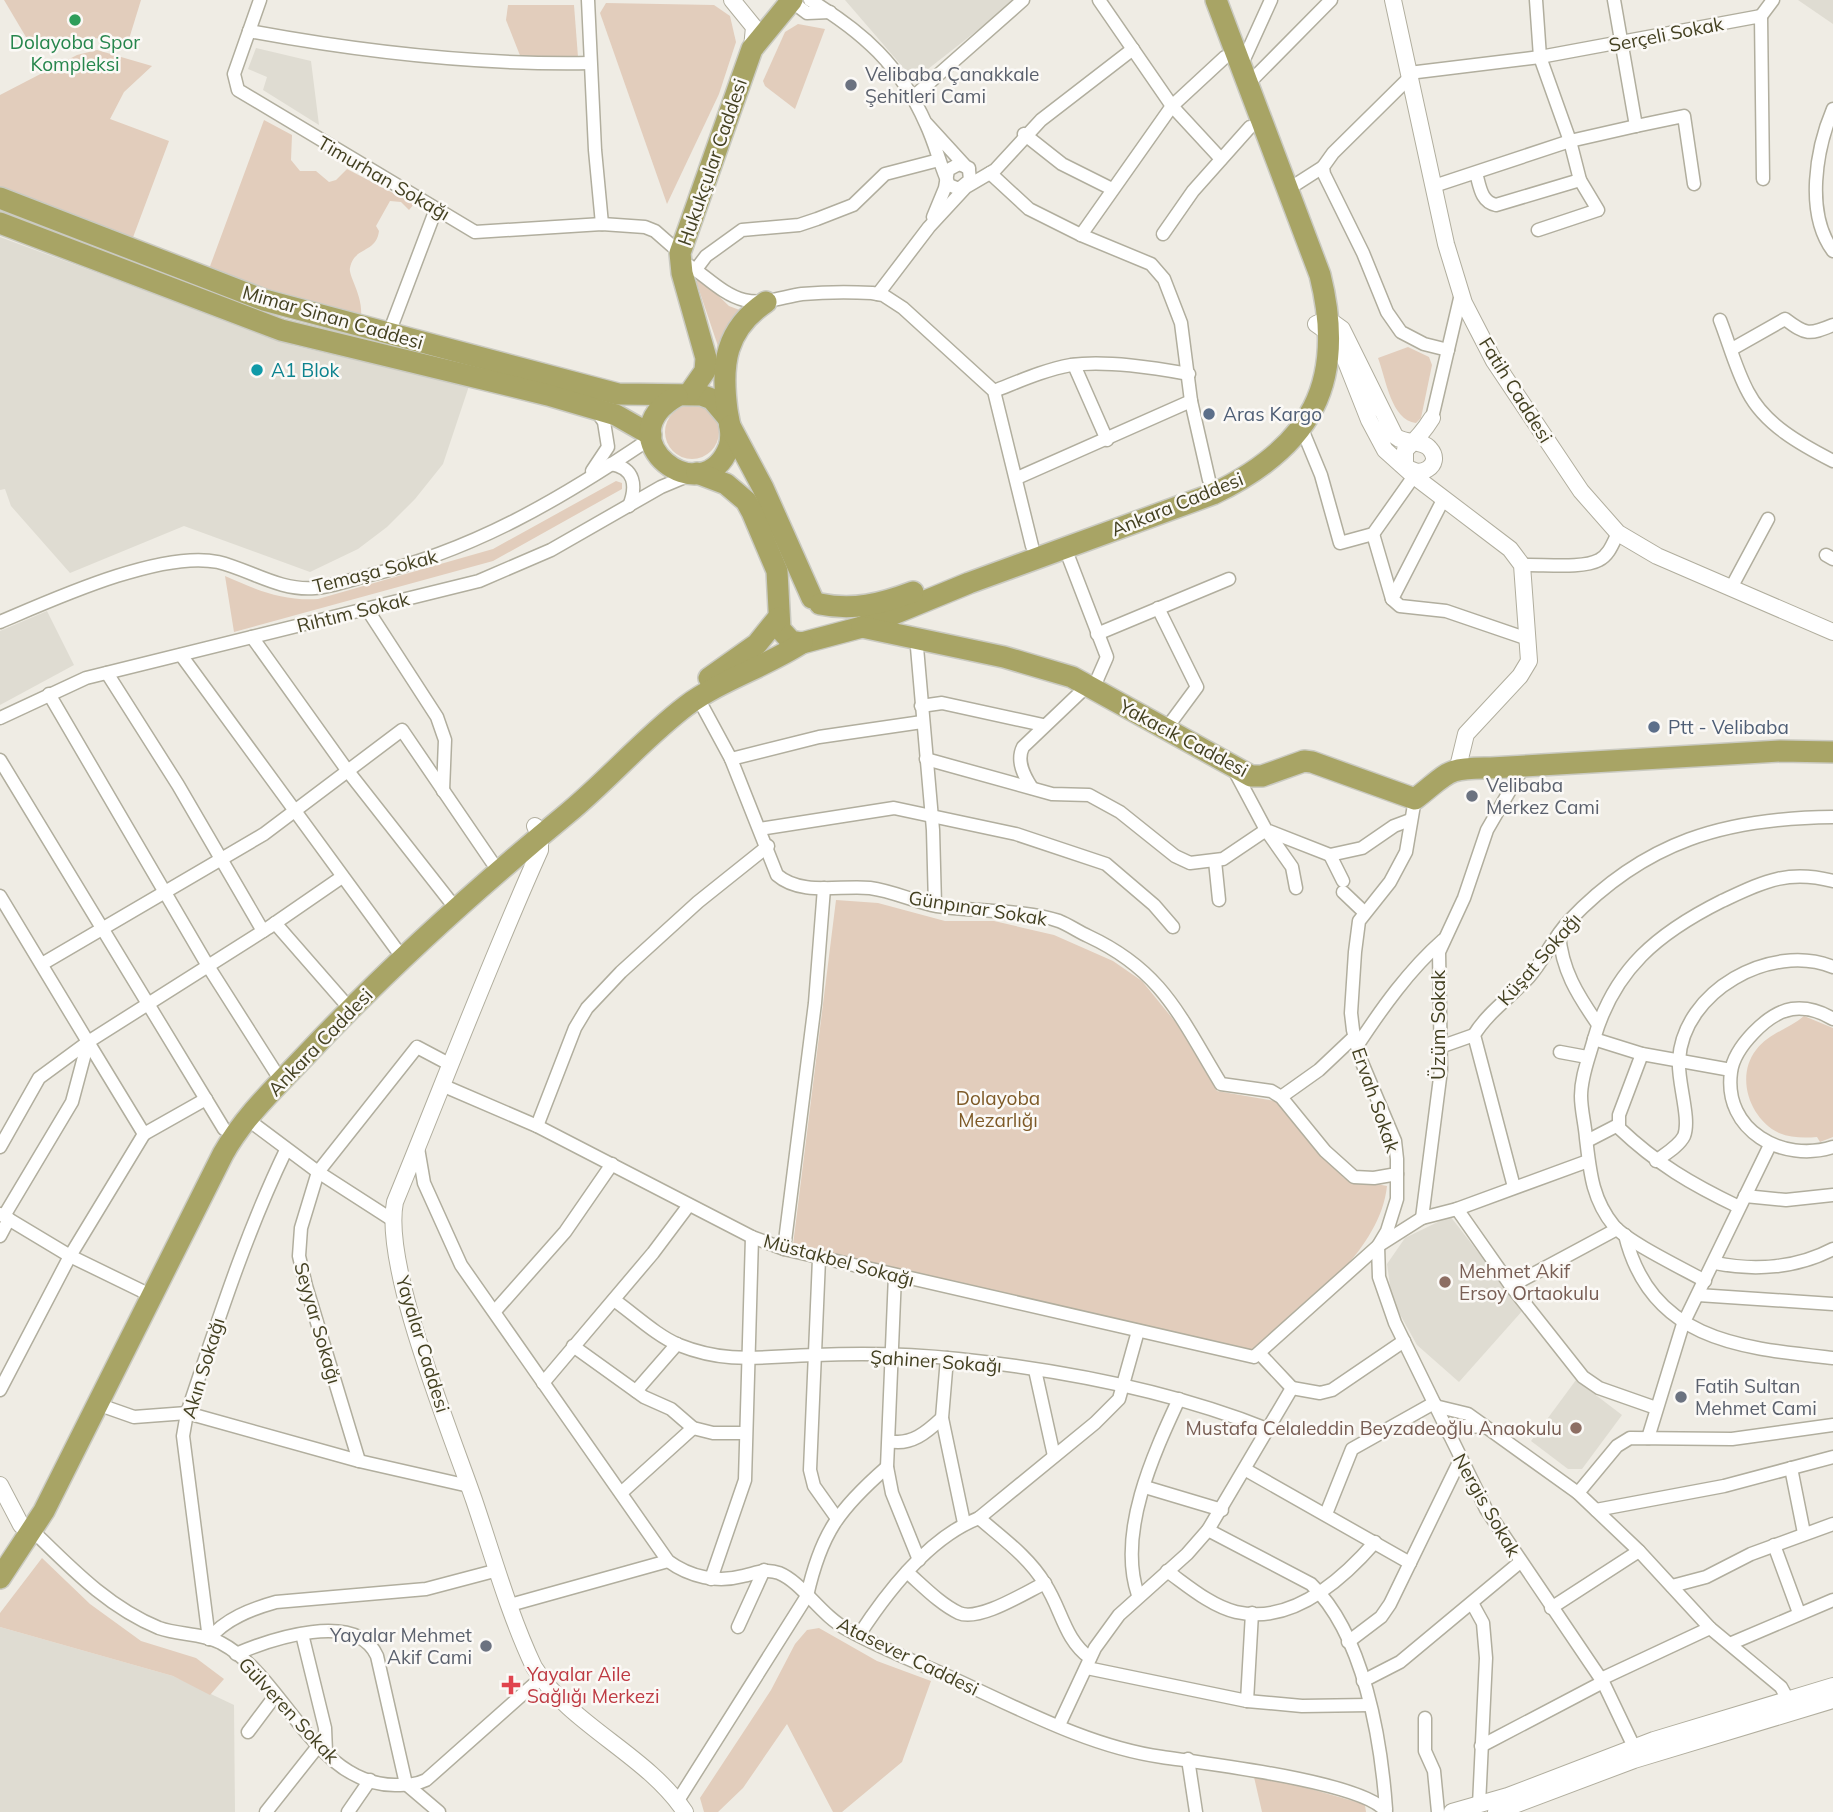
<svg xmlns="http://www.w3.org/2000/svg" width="1833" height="1812" font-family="Mulish,sans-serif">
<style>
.built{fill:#dfdcd2}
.green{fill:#e2cdbc}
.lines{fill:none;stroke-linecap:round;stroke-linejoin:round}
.minor-casing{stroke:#b1ae9e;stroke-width:15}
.tertiary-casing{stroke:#b1ae9e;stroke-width:18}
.primary-casing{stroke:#cacac1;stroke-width:24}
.minor{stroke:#fff;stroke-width:12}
.tertiary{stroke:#fff;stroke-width:16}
.primary{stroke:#a8a465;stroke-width:21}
.leisure-dot{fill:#2e9e5b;stroke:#fbf9f6;stroke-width:2.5}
.worship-dot{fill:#6b7280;stroke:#fbf9f6;stroke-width:2.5}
.culture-dot{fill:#0f9aa8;stroke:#fbf9f6;stroke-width:2.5}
.service-dot{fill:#5c6f8a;stroke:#fbf9f6;stroke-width:2.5}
.education-dot{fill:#8d6e63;stroke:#fbf9f6;stroke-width:2.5}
.health-dot{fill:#e0444e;stroke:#fbf9f6;stroke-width:2.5}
.labels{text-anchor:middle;stroke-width:5;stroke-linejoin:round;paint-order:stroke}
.street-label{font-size:19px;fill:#434021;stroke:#fbf9f6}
.leisure-label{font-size:19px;fill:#27864d;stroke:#fbf9f6}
.worship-label{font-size:19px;fill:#5b616d;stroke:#fbf9f6;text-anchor:start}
.culture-label{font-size:19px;fill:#0d838f;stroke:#fbf9f6;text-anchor:start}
.service-label{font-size:19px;fill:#4e5e75;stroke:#fbf9f6;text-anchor:start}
.park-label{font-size:19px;fill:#7e5a27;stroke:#fbf9f6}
.education-label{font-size:19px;fill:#785e54;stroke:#fbf9f6;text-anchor:start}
.health-label{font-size:19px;fill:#be3a42;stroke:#fbf9f6;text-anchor:start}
</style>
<rect width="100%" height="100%" fill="#efece4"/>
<g class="built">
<polygon points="845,0 1016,0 914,80"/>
<polygon points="1798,0 1833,0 1833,24"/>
<polygon points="256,48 311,61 319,125 263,90 267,77 248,69"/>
<polygon points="0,237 295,346 469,386 443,464 415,499 387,527 358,549 310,572 184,526 70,573 11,506 5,489 0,490"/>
<polygon points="47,611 74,665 0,705 0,631"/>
<polygon points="1450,1216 1523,1310 1459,1382 1417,1345 1392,1300 1387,1264 1405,1238"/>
<polygon points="1576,1380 1622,1415 1582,1469 1568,1469 1531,1441"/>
<polygon points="0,1627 173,1676 234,1705 235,1812 0,1812"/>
</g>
<g class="green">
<polygon points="4,0 141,0 129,39 26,37"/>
<polygon points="606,3 714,5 730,16 736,42 719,94 667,204 600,13"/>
<polygon points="508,5 574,5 578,57 521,58 506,20"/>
<polygon points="798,24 825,29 795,109 765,86 763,81 785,32"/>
<polygon points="97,50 152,66 124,92 110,119 169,141 132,240 0,192 0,95 77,55"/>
<path d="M 264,120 L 292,135 L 291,160 L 300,171 L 316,171 L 329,182 L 336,180 L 347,169 L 414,204 L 409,210 L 401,202 L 390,201 L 376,226 L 379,231 C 376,254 354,246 350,268 C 348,275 363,296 361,315 L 297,301 L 209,269 Z"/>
<polygon points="701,279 729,306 745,312 720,352 696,281"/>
<path d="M 1408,347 L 1429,357 L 1432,365 L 1421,418 L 1416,423 C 1391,420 1386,379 1378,358 Z"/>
<circle cx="692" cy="432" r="27"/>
<path d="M 616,481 L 622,483 L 622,489 L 493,561 L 234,632 L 225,576 C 257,590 282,601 318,599 L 493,549 Z"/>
<path d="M 836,900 L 878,903 L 945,921 L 994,921 L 1054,935 L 1113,961 L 1142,981 L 1177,1024 L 1217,1091 L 1275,1101 L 1344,1178 L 1387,1186 C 1380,1253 1301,1309 1254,1352 L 793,1245 Z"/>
<path d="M 1804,1016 L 1833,1028 L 1833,1137 L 1820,1142 L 1817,1137 C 1804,1138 1791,1138 1779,1133 C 1750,1119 1735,1077 1756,1050 C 1769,1033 1789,1029 1804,1016 Z"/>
<polygon points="42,1558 90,1604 141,1641 196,1658 224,1679 210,1695 173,1676 0,1627 0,1613"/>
<polygon points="819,1628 877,1661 931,1681 902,1762 842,1812 833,1812 787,1724 743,1788 718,1812 704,1812 700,1798 771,1690 795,1644 807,1630"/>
<polygon points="1254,1777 1276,1779 1360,1803 1365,1805 1366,1812 1262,1812"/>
</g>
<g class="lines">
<defs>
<g id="minor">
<polyline points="260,0 234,74 238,90 475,232 602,224 645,227 655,231 680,253"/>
<polyline points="588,0 595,150 602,224"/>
<path d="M 810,0 C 863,32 900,65 926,124 C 935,143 940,165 949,185 L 959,189 L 970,180 L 969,170 L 926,123"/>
<polyline points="1099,0 1172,106 1221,159"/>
<polyline points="1536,0 1540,57 1570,141 1580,180 1598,210 1538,230"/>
<polyline points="1614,0 1636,126 1684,116 1694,184"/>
<polyline points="791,1 807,13 830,12"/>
<polyline points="1761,16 1773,0"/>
<path d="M 249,31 C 362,52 476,65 590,63"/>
<polyline points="1241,66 1271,0"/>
<polyline points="1409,73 1540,57 1761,16 1763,179"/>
<polyline points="1410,77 1333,153 1323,167 1324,174 1363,253 1387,312 1401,332 1424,344 1448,350"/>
<polyline points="1247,85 1331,0"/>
<polyline points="912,98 1023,0"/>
<path d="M 1833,109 C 1816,149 1805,213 1833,251"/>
<polyline points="1024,134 1062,164 1112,189"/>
<polyline points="990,173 1029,209 1081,235 1151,264 1164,279 1181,323 1191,401 1209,480"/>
<path d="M 1476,173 C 1480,187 1481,202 1496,205 L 1580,180"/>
<polyline points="1434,186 1570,141 1636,126"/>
<polyline points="1287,190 1323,167"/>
<polyline points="933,217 945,188 948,170 959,164 969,168"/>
<polyline points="1163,234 1193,191 1250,127"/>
<polyline points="1081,235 1172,106 1225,57"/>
<path d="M 680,260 C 702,271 720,294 744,300 C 764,305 782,297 802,294 C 826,292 849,292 872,293 L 883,295 L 903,308 L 994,391 L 1032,546"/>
<polyline points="697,268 706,256 742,230 799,225 817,219 853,205 885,174 939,160"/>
<polyline points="878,294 929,227 966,187 995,170 1041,120 1133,49"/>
<path d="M 1720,320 C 1729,343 1736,370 1748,392 C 1765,425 1802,445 1833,461"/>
<polyline points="389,333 436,209"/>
<path d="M 1732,349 L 1785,319 C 1806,335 1809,335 1833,325"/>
<polyline points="1074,365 1107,440"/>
<path d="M 994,391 C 1020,381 1044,370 1071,365 C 1106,360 1155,368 1189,374"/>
<polyline points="1432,418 1461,294"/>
<polyline points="1302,429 1321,475 1340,543 1373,534 1414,476"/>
<path d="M 611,464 C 635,468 637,486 629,506"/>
<polyline points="592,471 608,447 604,422 596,410"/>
<polyline points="1017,478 1191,401"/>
<polyline points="1444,498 1392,599 1400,606 1446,611 1528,639"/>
<polyline points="1373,534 1392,599"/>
<polyline points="1065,548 1107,657 1093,689"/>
<polyline points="1826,555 1833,559"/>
<path d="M 1522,565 C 1542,564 1583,569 1599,560 C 1609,555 1613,543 1618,533"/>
<polyline points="1731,588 1768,519"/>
<polyline points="1158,608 1197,687 1166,729"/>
<polyline points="367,609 437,717 445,740 443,791"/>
<path d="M 0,622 C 54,599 161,550 218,562 C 251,570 279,591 315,588 C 331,587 350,580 366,576 C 473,551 561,499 651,438"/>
<polyline points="1097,634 1229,579"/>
<polyline points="916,636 933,830 935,905"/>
<polyline points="252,637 347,770 449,900"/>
<polyline points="181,655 396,949"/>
<polyline points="107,673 178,785 263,931"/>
<polyline points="49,694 208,966 276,1073"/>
<path d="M 698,698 L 731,759 L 777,875 C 801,896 840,885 870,888 C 893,891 915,902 937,906 C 977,912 1022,909 1059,921 C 1069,925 1079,932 1088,936 C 1163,971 1180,1017 1221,1084 L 1271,1091 L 1281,1097 L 1325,1151 L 1354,1177 L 1374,1178 L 1397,1174"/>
<polyline points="921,706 942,703 1043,725"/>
<polyline points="0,718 86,678 479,581 551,550 661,487 692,474"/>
<polyline points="731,759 819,737 922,722"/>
<polyline points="926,759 1052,794 1089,795 1120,812 1175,856 1190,863 1223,859 1266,830 1292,867 1296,888"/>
<polyline points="0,760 224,1129"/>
<polyline points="1233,768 1266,830 1330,855 1362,848 1394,826 1410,820"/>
<path d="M 1032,788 C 1024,776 1016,761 1023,747 L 1087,686"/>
<polyline points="1415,799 1406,852 1390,882 1359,921 1355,952 1351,1013 1353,1030 1360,1058 1395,1141 1397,1159 1397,1199 1387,1231 1378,1246 1379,1277 1395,1323 1486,1509 1603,1682 1634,1747"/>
<polyline points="760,829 894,808 1016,834 1106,864 1154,905 1173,927"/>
<polyline points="1330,855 1343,881"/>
<polyline points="1215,861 1219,900"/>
<polyline points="1343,892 1364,912"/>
<polyline points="0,896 88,1042"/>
<polyline points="275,923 344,1002"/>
<path d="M 1559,934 C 1562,970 1577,994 1597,1023"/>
<polyline points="42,964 264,834 402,730 492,862"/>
<path d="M 1833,1019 C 1820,1011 1807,1007 1792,1009 C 1767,1013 1734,1048 1731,1072 C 1723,1131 1783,1163 1833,1147"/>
<polyline points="1594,1039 1642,1054 1731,1070"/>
<path d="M 1357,1046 C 1382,1008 1409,970 1443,940"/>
<polyline points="1440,1047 1474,1035"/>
<polyline points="1560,1052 1587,1057"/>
<path d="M 1642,1054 L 1619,1115 L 1619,1128 C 1657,1164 1691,1184 1739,1207"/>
<polyline points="444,1086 537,1126 752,1237 784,1249 1254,1357 1378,1246 1422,1218 1457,1209 1588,1161"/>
<polyline points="1281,1097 1319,1070 1355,1036"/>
<polyline points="247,1119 318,1172 391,1219"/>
<polyline points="537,1126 575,1028 587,1008 621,972 698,902 768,846"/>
<polyline points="144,1134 206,1099"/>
<polyline points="1587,1141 1618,1125"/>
<polyline points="0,1147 39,1078 88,1042"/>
<path d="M 418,1148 L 424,1183 L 461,1265 L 668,1561 C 690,1577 717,1583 743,1576 C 757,1573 766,1568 779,1573 C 803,1583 820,1615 848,1630 C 882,1649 919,1663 954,1679 C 1020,1709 1090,1747 1162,1757 C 1202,1763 1366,1782 1386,1812"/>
<path d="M 1656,1161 C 1665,1154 1679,1146 1684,1136 C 1691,1119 1677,1080 1679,1060 C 1683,991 1771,942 1833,967"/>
<path d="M 1514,1187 L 1474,1035 C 1488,1012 1511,997 1529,977 C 1544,960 1553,938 1569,921 C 1645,841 1725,818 1833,817"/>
<polyline points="1745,1196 1786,1200 1833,1195"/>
<polyline points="1457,1209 1511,1286 1583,1377 1599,1388 1656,1408"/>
<polyline points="0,1214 70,1256 0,1390"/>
<polyline points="4,1216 72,1102 88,1042"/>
<polyline points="1422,1218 1441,1070 1439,952 1464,898 1487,830 1524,766"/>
<path d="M 1625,1235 C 1651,1341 1741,1348 1833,1358"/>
<polyline points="0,1236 9,1219"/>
<polyline points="784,1249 815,1003 824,888"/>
<polyline points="819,1259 810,1470 814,1486 836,1517"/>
<path d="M 1715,1263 C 1755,1271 1797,1268 1833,1249"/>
<polyline points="895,1275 887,1467 892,1493 919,1560"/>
<path d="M 1705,1281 C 1684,1269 1629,1243 1614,1226 C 1592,1199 1590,1172 1586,1138 C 1585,1124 1581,1110 1581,1096 C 1581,1076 1589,1058 1594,1039 C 1614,969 1658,933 1722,901 C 1763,882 1787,869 1833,881"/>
<polyline points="1511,1286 1617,1229"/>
<polyline points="142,1291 70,1256 144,1134 88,1042 268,928 342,877"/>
<polyline points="1698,1295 1833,1304"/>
<path d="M 614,1300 C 634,1314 657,1336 679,1345 C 729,1365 764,1356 815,1355 C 860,1353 913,1354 958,1359 C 1062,1370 1169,1390 1267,1429"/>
<polyline points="495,1311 565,1232 612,1164"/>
<polyline points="573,1346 644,1397 671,1409 693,1428 713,1433 745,1433"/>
<polyline points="1260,1354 1292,1388"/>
<polyline points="947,1358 942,1418 964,1523"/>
<polyline points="1035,1370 1054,1456"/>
<polyline points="543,1383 653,1253 689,1205"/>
<polyline points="636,1391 677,1344"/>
<polyline points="97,1404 134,1417 187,1413 359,1461 469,1486"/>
<polyline points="1435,1406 1468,1414 1578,1493 1639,1551 1710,1628 1781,1687 1792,1707"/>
<polyline points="1447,1432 1465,1426 1484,1427"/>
<polyline points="1648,1438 1683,1324 1770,1145"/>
<path d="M 889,1441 C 911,1446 927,1432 942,1418"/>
<polyline points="359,1461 306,1286 299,1256 301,1228 318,1172 417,1047 451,1065"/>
<polyline points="1791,1468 1804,1533"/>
<polyline points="1246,1470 1410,1563"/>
<polyline points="1145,1487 1222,1510"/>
<polyline points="621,1493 693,1428"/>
<polyline points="1578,1493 1617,1446 1630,1438 1732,1439 1833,1425"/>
<polyline points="1596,1510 1724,1486 1833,1457"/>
<polyline points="1326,1514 1352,1449 1434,1403"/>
<path d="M 979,1518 C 1002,1538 1029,1557 1045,1584 C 1062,1610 1064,1639 1090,1658"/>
<path d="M 1208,1530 L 1311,1584 C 1364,1635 1381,1739 1386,1809"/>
<path d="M 33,1531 C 71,1568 108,1607 159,1628 C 178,1635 203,1633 221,1643 C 284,1676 314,1785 395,1785 C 406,1785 416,1785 426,1780 L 541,1678"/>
<polyline points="1774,1545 1799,1613"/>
<path d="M 1167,1571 C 1188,1586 1211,1606 1236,1612 C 1292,1625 1342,1580 1375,1542"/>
<path d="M 907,1572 C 923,1586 940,1604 959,1613 C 979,1622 1026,1592 1045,1583"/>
<polyline points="711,1579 745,1480 752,1237"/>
<polyline points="1672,1586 1706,1577 1751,1554 1833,1524"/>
<path d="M 1138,1595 C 1117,1533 1153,1455 1179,1399"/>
<polyline points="1472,1603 1483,1623 1486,1658 1479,1805"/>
<polyline points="510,1605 668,1561"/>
<polyline points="1551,1608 1639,1551"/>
<polyline points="738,1627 764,1570"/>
<polyline points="302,1634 325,1728 326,1752"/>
<path d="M 859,1635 C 887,1592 929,1537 979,1518 L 1095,1423 L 1119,1399 L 1138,1331"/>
<path d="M 209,1639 L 183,1436 L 187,1413 C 217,1324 245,1235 286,1150"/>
<path d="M 209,1639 C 225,1619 251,1609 276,1602 L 426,1589 L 498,1570"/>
<polyline points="1348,1642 1381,1617 1390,1604 1460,1460"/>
<polyline points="1732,1643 1833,1600"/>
<path d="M 236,1654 C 271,1639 356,1610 377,1656 L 406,1784 L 439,1812"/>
<polyline points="1087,1668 1247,1701 1302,1706 1370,1705"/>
<polyline points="1601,1679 1710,1628"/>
<polyline points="1363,1681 1400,1662 1519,1563"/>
<polyline points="1247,1701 1252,1613"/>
<polyline points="1425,1718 1425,1751 1434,1771 1438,1812"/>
<polyline points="1059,1725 1095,1648 1119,1615 1187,1554 1208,1530 1292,1388 1320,1393 1332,1390 1404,1341"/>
<polyline points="248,1732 275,1696"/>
<polyline points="1481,1746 1603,1682"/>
<polyline points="1188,1759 1196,1812"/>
<path d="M 677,1802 L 807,1596 C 821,1533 839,1509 887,1467"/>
<polyline points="266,1812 319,1745"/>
<polyline points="348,1812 370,1780"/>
</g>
<g id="tertiary">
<polyline points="732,0 754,27 752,48"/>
<polyline points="1393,0 1446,244 1464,303 1494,361 1581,491 1618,533 1657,556 1833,632"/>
<path d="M 1432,418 C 1424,431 1416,440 1405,450 L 1405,465 C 1418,481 1444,465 1430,449 C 1422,439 1405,445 1395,436 L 1342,329 L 1328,319 L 1316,324 L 1337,339 L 1369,420 L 1385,450 L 1414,476 L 1510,549 L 1522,565 L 1529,661 L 1520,676 L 1466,734 L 1458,767"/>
<path d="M 535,826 L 540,836 L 540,850 C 488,966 443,1085 395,1202 C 382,1266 451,1433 474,1500 C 493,1556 509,1614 534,1667 C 571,1726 646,1754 685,1812"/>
<polyline points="0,1485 21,1525 33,1531"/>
<polyline points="1452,1812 1508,1796 1654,1740 1833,1686"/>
<polyline points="1496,1812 1634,1760 1833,1700"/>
</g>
<g id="primary">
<polyline points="0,198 264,300 618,394 701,395 712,399 728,418"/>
<polyline points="0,223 281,330 548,395 616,415 651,435"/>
<polyline points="689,394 705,371 706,358 682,273 680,253 752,49 792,0"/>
<path d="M 677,396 C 603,438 703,515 729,447 C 733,434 729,423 727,410 C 721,364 725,330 766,302"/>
<polyline points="730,426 763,488 812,598"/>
<path d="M 697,473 L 726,484 L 746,501 L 752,512 L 777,571 L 780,629 L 791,641 L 802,643 L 862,627 L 969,583 L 1213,494 C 1311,447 1347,383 1320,275 L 1216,0"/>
<path d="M 820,604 C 853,611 881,604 913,592"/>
<path d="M 862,627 L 1004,657 L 1072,677 L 1251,776 L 1262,776 L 1304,761 L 1312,762 L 1415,799 C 1449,773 1445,767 1491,768 L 1780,751 L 1833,752"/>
<polyline points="709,678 757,644 778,618"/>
<path d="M 0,1578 L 44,1511 L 223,1154 C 245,1115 278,1085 308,1053 C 390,966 477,888 568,813 C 609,779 644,738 686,706 C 721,680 765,667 802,643"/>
</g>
</defs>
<use href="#minor" class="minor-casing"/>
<use href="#tertiary" class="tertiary-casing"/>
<use href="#primary" class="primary-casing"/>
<use href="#minor" class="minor"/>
<use href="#tertiary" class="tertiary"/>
<use href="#primary" class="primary"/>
</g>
<circle class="leisure-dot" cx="75" cy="20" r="7"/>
<g class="worship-dot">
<circle cx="851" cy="85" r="7"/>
<circle cx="1472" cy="796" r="7"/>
<circle cx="1681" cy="1397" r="7"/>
<circle cx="486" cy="1646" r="7"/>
</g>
<circle class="culture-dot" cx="257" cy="370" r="7"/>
<g class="service-dot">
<circle cx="1209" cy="414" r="7"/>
<circle cx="1654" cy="727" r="7"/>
</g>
<g class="education-dot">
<circle cx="1445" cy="1282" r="7"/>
<circle cx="1576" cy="1428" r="7"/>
</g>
<path class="health-dot" d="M507.5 1674.5h7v7h7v7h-7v7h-7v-7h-7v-7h7z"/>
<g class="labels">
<g class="street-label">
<text transform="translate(1666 34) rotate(-11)" y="7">Serçeli Sokak</text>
<text transform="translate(712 162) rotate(-71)" y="7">Hukukçular Caddesi</text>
<text transform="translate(384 178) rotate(30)" y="7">Timurhan Sokağı</text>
<text transform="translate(333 317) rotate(16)" y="7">Mimar Sinan Caddesi</text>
<text transform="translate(1516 390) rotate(58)" y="7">Fatih Caddesi</text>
<text transform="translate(1177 504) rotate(-22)" y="7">Ankara Caddesi</text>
<text transform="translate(375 571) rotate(-14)" y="7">Temaşa Sokak</text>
<text transform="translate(353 612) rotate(-14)" y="7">Rıhtım Sokak</text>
<text transform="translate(1184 738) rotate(28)" y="7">Yakacık Caddesi</text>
<text transform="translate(978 908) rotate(9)" y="7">Günpınar Sokak</text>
<text transform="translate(1539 959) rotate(-49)" y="7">Küşat Sokağı</text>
<text transform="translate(1438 1025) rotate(-90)" y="7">Üzüm Sokak</text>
<text transform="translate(320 1042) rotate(-46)" y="7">Ankara Caddesi</text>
<text transform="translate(1376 1100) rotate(71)" y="7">Ervah Sokak</text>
<text transform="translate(839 1260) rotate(15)" y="7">Müstakbel Sokağı</text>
<text transform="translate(318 1323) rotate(74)" y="7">Seyyar Sokağı</text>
<text transform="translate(423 1344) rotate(73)" y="7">Yayalar Caddesi</text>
<text transform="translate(936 1361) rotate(4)" y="7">Şahiner Sokağı</text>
<text transform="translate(203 1368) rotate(-73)" y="7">Akın Sokağı</text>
<text transform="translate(1487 1505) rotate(60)" y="7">Nergis Sokak</text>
<text transform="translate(908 1656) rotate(26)" y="7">Atasever Caddesi</text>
<text transform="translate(289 1710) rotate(47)" y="7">Gülveren Sokak</text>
</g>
<g class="leisure-label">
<text x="75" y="49">Dolayoba Spor<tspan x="75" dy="22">Kompleksi</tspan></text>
</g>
<g class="worship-label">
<text x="865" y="81">Velibaba Çanakkale<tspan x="865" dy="22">Şehitleri Cami</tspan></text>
<text x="1486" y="792">Velibaba<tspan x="1486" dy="22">Merkez Cami</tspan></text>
<text x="1695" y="1393">Fatih Sultan<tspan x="1695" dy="22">Mehmet Cami</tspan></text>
<text x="472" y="1642" text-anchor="end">Yayalar Mehmet<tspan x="472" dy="22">Akif Cami</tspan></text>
</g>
<g class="culture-label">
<text x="271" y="377">A1 Blok</text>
</g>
<g class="service-label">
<text x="1223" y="421">Aras Kargo</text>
<text x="1668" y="734">Ptt - Velibaba</text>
</g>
<g class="park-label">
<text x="998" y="1105">Dolayoba<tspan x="998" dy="22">Mezarlığı</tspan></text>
</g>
<g class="education-label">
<text x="1459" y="1278">Mehmet Akif<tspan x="1459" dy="22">Ersoy Ortaokulu</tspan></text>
<text x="1562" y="1435" text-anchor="end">Mustafa Celaleddin Beyzadeoğlu Anaokulu</text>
</g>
<g class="health-label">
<text x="527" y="1681">Yayalar Aile<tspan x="527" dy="22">Sağlığı Merkezi</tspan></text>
</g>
</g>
</svg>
